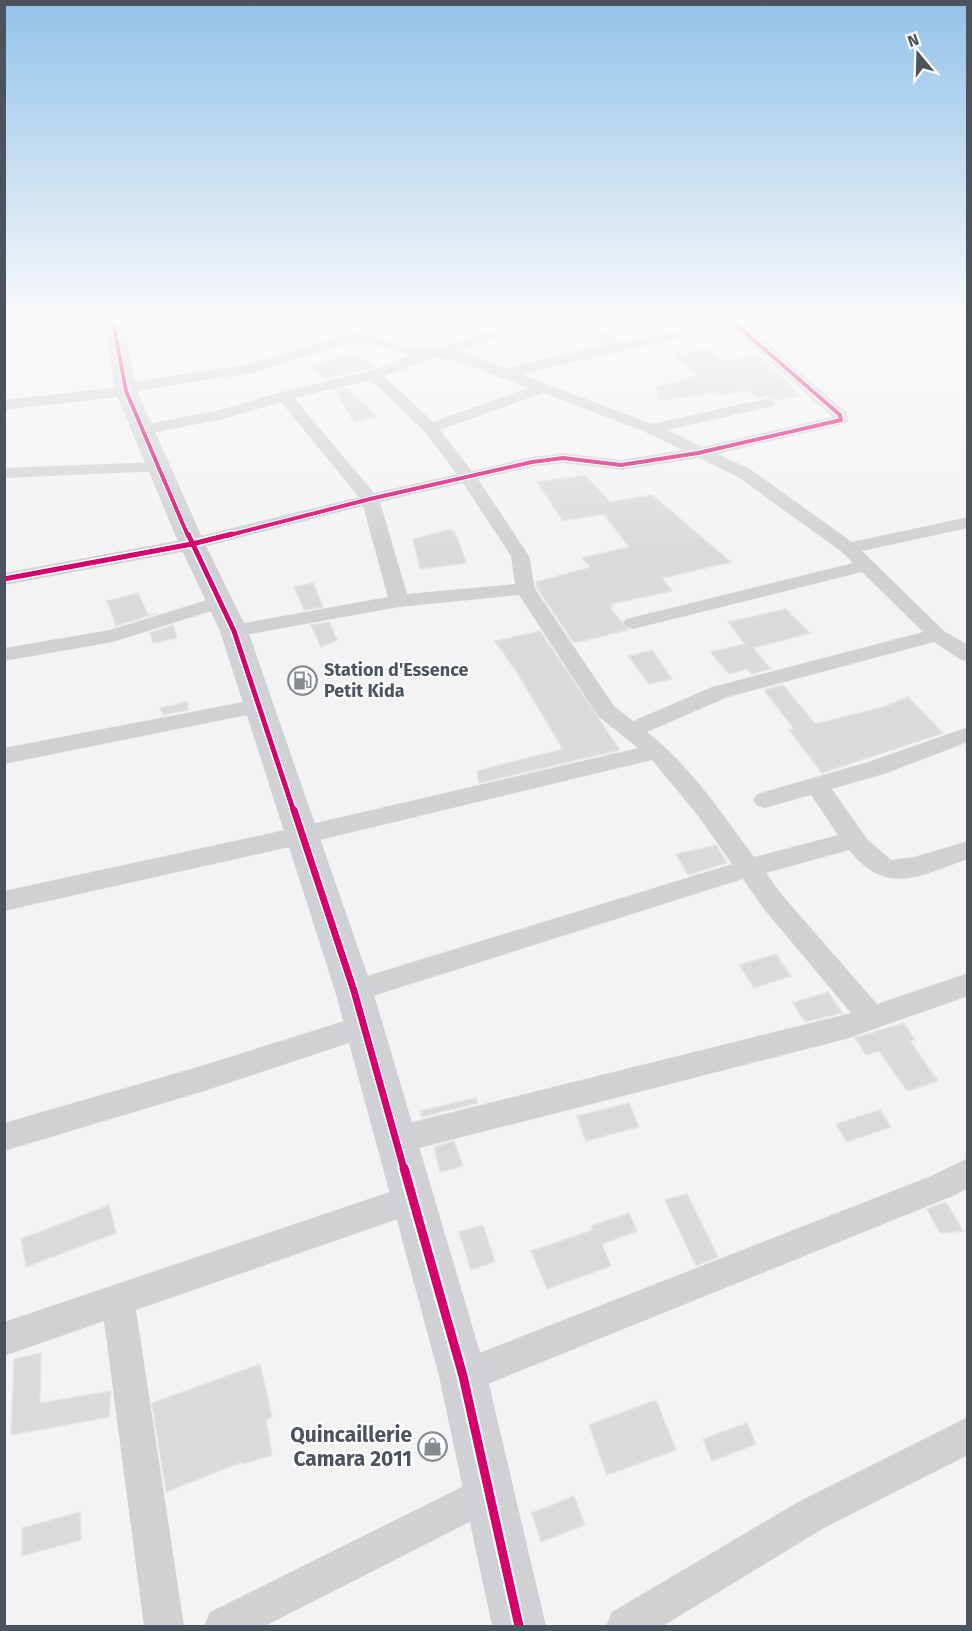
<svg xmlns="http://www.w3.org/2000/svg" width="972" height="1631" font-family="'Fira Sans',sans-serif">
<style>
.building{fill:#dadadc;stroke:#e4e4e5;stroke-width:1.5}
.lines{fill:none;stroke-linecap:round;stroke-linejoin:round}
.street{fill:#cfd1d3;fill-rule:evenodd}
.secondary{fill:#cfd1d4;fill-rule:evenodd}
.cycleway-far3-casing{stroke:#fff;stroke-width:6}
.cycleway-far2-casing{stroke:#fff;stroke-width:8}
.cycleway-far1-casing{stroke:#fff;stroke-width:10}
.cycleway-casing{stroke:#fff;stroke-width:13}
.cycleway-far3{stroke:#d6006c;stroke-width:4}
.cycleway-far2{stroke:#d6006c;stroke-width:5}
.cycleway-far1{stroke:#d6006c;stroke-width:7}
.cycleway{stroke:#d6006c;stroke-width:9}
.labels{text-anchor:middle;stroke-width:4.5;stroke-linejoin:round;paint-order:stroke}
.poi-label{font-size:18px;font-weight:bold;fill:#4b535e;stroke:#fff;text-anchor:start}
.near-poi-label{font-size:21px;font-weight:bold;fill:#4b535e;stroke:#fff;text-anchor:end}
</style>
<rect width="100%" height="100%" fill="#f3f3f3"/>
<g class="building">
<polygon points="707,348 721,361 759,355 801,396 775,400 768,396 757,398 749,391 722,395 719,392 659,401 656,387 698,376 673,356"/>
<polygon points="356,353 373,367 325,379 309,365"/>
<polygon points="347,388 378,417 354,423 336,390"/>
<polygon points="585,475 610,502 652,495 731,562 662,578 672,591 611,604 613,607 610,608 628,630 574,643 537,588 536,582 591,567 582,558 629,547 604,514 563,521 537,482"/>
<polygon points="451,529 457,537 466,563 420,569 413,539"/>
<polygon points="313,583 323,607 304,610 294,587"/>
<polygon points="138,593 148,615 157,613 116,626 107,601"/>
<polygon points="786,609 810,633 753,648 771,669 751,674 747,669 729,674 710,652 745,644 728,622"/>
<polygon points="329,622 337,640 321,647 311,625"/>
<polygon points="173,625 177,638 153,643 150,633"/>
<polygon points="540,631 620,750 479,783 477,771 563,749 518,674 495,641"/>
<polygon points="652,650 672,679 649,684 628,656"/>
<polygon points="783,685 815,724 883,707 908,697 943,733 822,773 789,730 794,729 764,690"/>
<polygon points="187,702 188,710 163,715 160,708"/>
<polygon points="716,845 727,863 688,875 676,854"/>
<polygon points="776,954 791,976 754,988 739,965"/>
<polygon points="828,992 842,1013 805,1022 793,1003"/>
<polygon points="904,1023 915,1040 910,1041 938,1081 907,1091 879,1051 866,1055 855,1038"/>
<polygon points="476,1098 478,1103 422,1117 420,1111"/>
<polygon points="629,1103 639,1127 586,1141 577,1116"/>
<polygon points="880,1110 891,1127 847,1142 836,1124"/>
<polygon points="454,1141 463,1166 440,1172 434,1147"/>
<polygon points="687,1194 718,1257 696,1266 665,1200"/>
<polygon points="946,1202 963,1231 940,1233 927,1209"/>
<polygon points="109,1205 116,1233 26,1267 21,1239"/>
<polygon points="629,1213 637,1231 602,1244 611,1266 547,1289 531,1251 593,1230 591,1226"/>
<polygon points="483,1225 495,1262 471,1270 459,1232"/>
<polygon points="41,1353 40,1403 111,1391 109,1417 11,1435 14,1359"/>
<polygon points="260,1364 272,1417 266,1420 272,1455 243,1464 242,1462 166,1492 152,1403"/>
<polygon points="656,1400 676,1450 607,1475 589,1425"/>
<polygon points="747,1423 756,1444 712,1461 703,1439"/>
<polygon points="574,1496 585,1525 541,1542 532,1513"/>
<polygon points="80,1512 81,1540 22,1556 22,1528"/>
</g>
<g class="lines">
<g class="street">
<path d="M 289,321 L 314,321 L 407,346 L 434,349 L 524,321 L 547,321 L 545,324 L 457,351 L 506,368 L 605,345 L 570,321 L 587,321 L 621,342 L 700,326 L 727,324 L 725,321 L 743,323 L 871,321 L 864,325 L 753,331 L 846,412 L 849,420 L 847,423 L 717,454 L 750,469 L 852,542 L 968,517 L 968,528 L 862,551 L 944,631 L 968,645 L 968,661 L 961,660 L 934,642 L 728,697 L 647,732 C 690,765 722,814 754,857 L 838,835 L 811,795 L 765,808 L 757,806 L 753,800 L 757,794 L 868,762 L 968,727 L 968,742 L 884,774 L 832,789 L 867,839 L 891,860 L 914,857 L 968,841 L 968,859 C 919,876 887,897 849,850 L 766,873 L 782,895 L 877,1004 L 968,973 L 968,996 L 846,1039 L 396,1154 L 385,1150 L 381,1140 L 385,1130 L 396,1126 L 851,1013 L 764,909 L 743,879 L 354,1002 L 344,999 L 340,991 L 344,983 L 732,864 L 699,817 L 652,760 L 303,844 L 4,911 L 4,891 L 303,826 L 638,748 L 598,716 L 519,595 L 399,607 L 234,637 L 227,635 L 224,631 L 227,627 L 234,625 L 388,597 L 363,506 L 192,550 L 4,585 L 4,573 L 192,538 L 359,497 L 281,402 L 223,419 L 142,435 L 134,430 L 142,425 L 220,410 L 278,393 L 369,371 L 414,355 L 357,341 L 252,373 L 133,391 L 126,396 L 4,410 L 4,400 L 119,387 L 126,383 L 250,364 L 340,337 L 291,324 ZM 736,332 L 832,417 L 702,447 L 667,430 L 774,406 L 776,403 L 768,398 L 652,424 L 520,374 L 700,334 ZM 436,358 L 457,360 L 528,388 L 433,422 L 384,376 ZM 371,380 L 424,431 L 457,474 L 374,493 L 294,398 ZM 543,393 L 645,432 L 683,450 L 621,460 L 563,453 L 532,457 L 472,471 L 440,430 ZM 699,458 L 738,477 L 842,552 L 853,563 L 626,619 L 623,623 L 626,627 L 633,629 L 862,572 L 923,632 L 712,687 L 633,721 L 614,706 L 535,589 L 529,556 L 478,479 L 532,467 L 563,463 L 621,470 ZM 463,483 L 511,556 L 515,584 L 407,594 L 380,502 Z"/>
<polygon points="158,462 164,463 167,467 164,471 4,478 4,468"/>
<polygon points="220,596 227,598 230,602 227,606 113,642 4,661 4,648 110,630"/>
<polygon points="259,699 267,701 270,706 267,711 4,764 4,748"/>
<polygon points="363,1015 373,1019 377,1027 373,1035 201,1092 4,1151 4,1123 201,1066"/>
<polygon points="968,1158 968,1188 953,1196 463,1394 451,1388 445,1376 451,1364 931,1176"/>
<polygon points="413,1184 424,1188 429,1199 424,1210 136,1310 184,1626 144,1626 104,1321 4,1356 4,1322"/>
<polygon points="968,1417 968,1455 824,1528 663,1626 606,1626 612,1612 798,1502"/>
<polygon points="490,1473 503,1479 509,1492 503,1505 265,1626 204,1626 210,1612"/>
</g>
<polygon class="secondary" points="103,321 123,321 137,391 205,544 248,631 373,991 487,1376 546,1626 492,1626 439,1376 335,991 220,631 179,544 115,391"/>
<defs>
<g id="cycleway-far3">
<polyline points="113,321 126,391 188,536"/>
<polyline points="226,536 370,499 532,462 563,458 621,465 698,453 841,420 840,415 732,321"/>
</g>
<g id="cycleway-far2">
<polyline points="188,534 234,631 294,812"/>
<polyline points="4,579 192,544 232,534"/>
</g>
<polyline id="cycleway-far1" points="294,810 354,991 404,1169"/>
<polyline id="cycleway" points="404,1168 463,1376 519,1626"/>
</defs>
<use href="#cycleway-far3" class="cycleway-far3-casing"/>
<use href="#cycleway-far2" class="cycleway-far2-casing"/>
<use href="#cycleway-far1" class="cycleway-far1-casing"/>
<use href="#cycleway" class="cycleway-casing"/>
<use href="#cycleway-far3" class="cycleway-far3"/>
<use href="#cycleway-far2" class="cycleway-far2"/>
<use href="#cycleway-far1" class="cycleway-far1"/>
<use href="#cycleway" class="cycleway"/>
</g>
<linearGradient id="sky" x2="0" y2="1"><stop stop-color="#92c2e9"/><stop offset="0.58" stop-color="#fafafa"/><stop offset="1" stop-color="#fafafa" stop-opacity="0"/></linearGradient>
<rect width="972" height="550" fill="url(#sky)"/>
<defs>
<symbol id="fuel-ring" viewBox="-11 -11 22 22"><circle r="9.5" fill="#fff" stroke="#868b92" stroke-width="1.5"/><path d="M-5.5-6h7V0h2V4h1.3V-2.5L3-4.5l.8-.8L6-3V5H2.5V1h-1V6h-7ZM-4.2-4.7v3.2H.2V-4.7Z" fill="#868b92"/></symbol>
<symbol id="shop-ring" viewBox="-11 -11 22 22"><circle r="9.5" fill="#fff" stroke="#868b92" stroke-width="1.5"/><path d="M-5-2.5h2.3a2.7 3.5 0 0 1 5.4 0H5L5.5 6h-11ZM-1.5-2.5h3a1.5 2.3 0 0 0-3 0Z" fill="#868b92"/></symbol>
</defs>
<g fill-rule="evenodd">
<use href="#fuel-ring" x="286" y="664" width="33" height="33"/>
<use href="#shop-ring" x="416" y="1430" width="33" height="33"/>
</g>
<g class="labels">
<g class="poi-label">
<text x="324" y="676">Station d'Essence<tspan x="324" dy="21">Petit Kida</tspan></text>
</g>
<g class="near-poi-label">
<text x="412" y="1442">Quincaillerie<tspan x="412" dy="24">Camara 2011</tspan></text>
</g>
</g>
<rect width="972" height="1631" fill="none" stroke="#4b535e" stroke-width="12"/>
<g transform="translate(918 54) rotate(341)" stroke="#ffffff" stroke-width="4.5" paint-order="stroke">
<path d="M0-4.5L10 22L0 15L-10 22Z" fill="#4b535e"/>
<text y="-9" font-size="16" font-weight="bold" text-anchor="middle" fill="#4b535e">N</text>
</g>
</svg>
